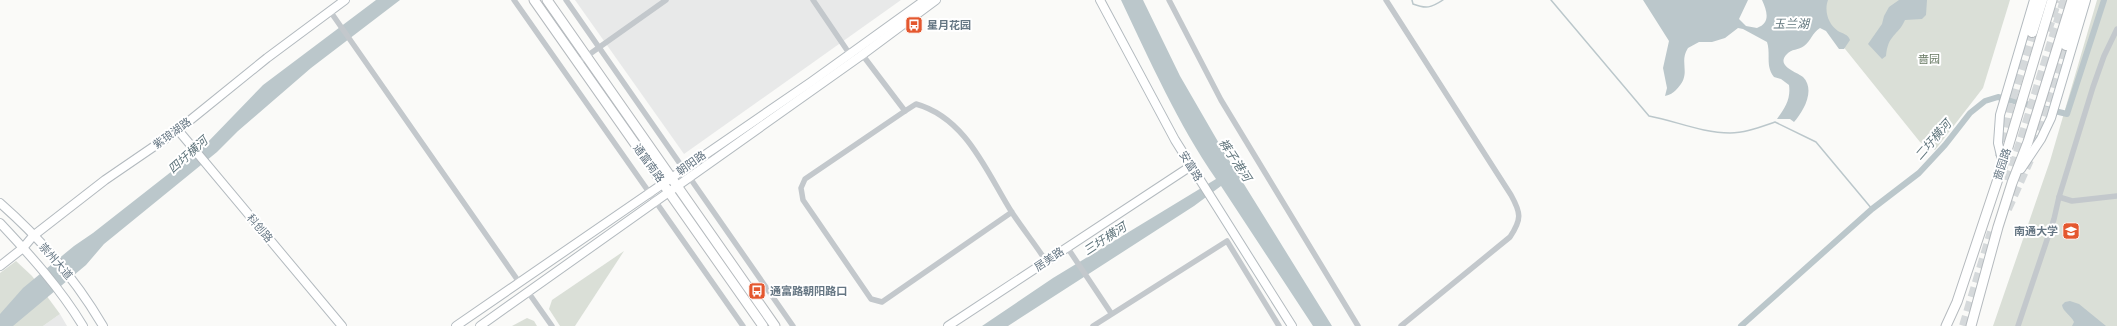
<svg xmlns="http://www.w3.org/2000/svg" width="2117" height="326" font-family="Raleway,'Noto Sans SC',sans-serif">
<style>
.built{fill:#e8e9e9}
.green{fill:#dadfd7}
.water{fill:#bbc7cb}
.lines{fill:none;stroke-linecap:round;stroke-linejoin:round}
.stream{stroke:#bbc7cb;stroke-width:1.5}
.canal{stroke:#bbc7cb;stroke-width:6}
.highway-tunnel{stroke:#d5d9db;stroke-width:10;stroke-dasharray:10 5;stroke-linecap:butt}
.secondary-casing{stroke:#b3babf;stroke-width:10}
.primary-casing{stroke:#b5babe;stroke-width:11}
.highway-casing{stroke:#b4b9bd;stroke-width:12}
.street{stroke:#c3c8cc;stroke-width:5.5}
.secondary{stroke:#fff;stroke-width:8}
.primary{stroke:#fff;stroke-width:9}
.highway{stroke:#fff;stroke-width:10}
.labels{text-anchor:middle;stroke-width:4;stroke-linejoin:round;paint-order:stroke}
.poi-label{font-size:11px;font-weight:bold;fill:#657683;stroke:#fff;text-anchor:start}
.park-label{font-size:11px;fill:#687a64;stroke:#fff}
.street-label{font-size:11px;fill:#657683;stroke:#fff}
.water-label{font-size:12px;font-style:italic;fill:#60757c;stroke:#fff}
</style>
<rect width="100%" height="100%" fill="#fafaf8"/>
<g class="built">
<polygon points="575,0 901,0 684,154"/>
<polygon points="60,314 67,326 43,326"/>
</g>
<g class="green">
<polygon points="1797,0 2010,0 1983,88 1935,150 1920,142 1825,24"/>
<polygon points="2097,0 2117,0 2117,326 1993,326 2050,161"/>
<polygon points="624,251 575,326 560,326 549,309 552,300"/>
<polygon points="16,261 32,276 60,314 43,326 0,326 0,273"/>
<polygon points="527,318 534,321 537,326 512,326"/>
</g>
<g class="water">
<polygon points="376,0 400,0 311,68 238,131 217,152 104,244 86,265 13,326 0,326 0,314 23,288 74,246 93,233 204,146 263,85"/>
<path d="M 1121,0 L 1143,0 L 1180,76 L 1224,152 L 1332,326 L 1313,326 L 1221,186 L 1194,206 L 1008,326 L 982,326 L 1053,278 L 1216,179 C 1178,124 1150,61 1121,0 Z"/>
<path d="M 1643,0 L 1748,0 L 1739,19 L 1746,26 L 1757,28 C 1771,23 1767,11 1762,0 L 1828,0 C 1824,11 1828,24 1838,31 C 1843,34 1848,34 1850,40 L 1844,49 L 1839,49 L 1826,31 L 1820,28 C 1812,33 1811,41 1804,46 C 1799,50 1791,49 1787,54 C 1775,66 1797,72 1803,77 C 1816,90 1803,112 1794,122 L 1790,119 L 1777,119 C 1785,108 1791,99 1789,85 L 1781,79 L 1774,77 C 1765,66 1771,54 1767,42 L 1743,29 L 1738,28 L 1725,38 L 1712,42 L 1699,42 L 1688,48 C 1678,63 1693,74 1676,90 C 1673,93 1670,95 1665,96 L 1667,88 L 1663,68 L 1669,41 Z"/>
<path d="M 1899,0 L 1927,0 L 1926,15 L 1922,19 L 1905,20 C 1898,36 1888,34 1886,56 L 1882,59 L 1868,44 L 1882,24 L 1884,16 L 1889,7 Z"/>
<path d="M 2070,301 L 2079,304 L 2106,326 L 2072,326 L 2074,322 C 2071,315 2063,312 2062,305 L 2065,302 Z"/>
</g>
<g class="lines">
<g class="stream">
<path d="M 1412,0 L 1413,4 C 1426,9 1431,8 1443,0"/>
<path d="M 1551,0 L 1649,116 C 1676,121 1702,133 1730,133 C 1745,133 1760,127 1775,122 L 1816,142 L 1872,209"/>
</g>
<polyline class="canal" points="1741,326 1872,209 1919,173 1945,145 1970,113 1985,101 1998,97 2067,114 2104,0"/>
<g class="highway-tunnel">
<polyline points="2047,31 2057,0"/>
<polyline points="2035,145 2066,45"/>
<polyline points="2000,157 2009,107 2032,32"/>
<polyline points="2009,181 2065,0"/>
<polyline points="2007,209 2029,160"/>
<polyline points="1964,326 1992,232"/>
</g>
<defs>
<g id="secondary">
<polyline points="1100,0 1175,140 1292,326"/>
<polyline points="178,130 342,326"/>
<polyline points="2003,164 1998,143 2000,115 2034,0"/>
<polyline points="2021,169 2041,139 2051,118 2086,0"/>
<path d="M 0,203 C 40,238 76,280 103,326"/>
<path d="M 0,223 C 31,256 60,288 83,326"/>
<polyline points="0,266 23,248 33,236 105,180 178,130 267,58 345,0"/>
<polyline points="456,326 811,82 925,0"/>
<polyline points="480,326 862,55 936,0"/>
<polyline points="948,326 1191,166"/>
</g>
<g id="primary">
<polyline points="534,0 763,326"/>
<polyline points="547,0 775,326"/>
<polyline points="1946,326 1957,302 2003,164 2052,0"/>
<polyline points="1971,326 1998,227 2012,183 2028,142 2072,0"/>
</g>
<g id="highway">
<polyline points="2032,32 2042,0"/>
<polyline points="2066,45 2079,0"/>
</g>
</defs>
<use href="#secondary" class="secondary-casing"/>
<use href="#primary" class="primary-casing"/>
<use href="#highway" class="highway-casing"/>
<g class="street">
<polyline points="514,0 743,326"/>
<polyline points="566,0 793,326"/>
<polyline points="813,0 851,56"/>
<polyline points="1169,0 1221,100 1358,326"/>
<path d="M 1386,0 L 1511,195 C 1521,213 1522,219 1510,237 L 1401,326"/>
<polyline points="330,11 519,282"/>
<polyline points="861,53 905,111"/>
<polyline points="577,63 666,0"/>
<polyline points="2059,197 2072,201 2117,196"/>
<path d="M 1012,212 L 882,302 L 871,299 L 803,200 L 801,188 L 805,179 L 905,111 L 916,104 C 966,118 986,171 1011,211 C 1022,228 1035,244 1046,261"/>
<polyline points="1067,247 1111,313"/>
<polyline points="528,292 552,326"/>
<polyline points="1093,326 1227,241 1279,326"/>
<polyline points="2018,326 2054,219 2059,197 2093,87 2104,56 2117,29"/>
</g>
<use href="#secondary" class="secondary"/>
<use href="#primary" class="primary"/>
<use href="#highway" class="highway"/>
</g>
<defs>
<symbol id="bus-square" viewBox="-11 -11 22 22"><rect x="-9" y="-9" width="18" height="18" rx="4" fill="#e4572e" stroke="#fff"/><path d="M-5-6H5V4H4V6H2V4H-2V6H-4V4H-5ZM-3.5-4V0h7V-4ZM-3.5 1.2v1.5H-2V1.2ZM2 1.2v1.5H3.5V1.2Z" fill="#fff"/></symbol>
<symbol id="university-square" viewBox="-11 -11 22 22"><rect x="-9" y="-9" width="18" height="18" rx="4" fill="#e4572e" stroke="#fff"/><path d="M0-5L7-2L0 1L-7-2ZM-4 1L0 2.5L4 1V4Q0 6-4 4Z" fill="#fff"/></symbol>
</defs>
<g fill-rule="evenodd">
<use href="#bus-square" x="904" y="15" width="20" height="20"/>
<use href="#university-square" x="2061" y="221" width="20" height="20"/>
<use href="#bus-square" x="747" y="281" width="20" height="20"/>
</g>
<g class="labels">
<g class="poi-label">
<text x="927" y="29">星月花园</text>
<text x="2058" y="235" text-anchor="end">南通大学</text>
<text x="770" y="295">通富路朝阳路口</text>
</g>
<g class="park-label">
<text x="1929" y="63">啬园</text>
</g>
<g class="street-label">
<text transform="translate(172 133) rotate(-36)" y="4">紫琅湖路</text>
<text transform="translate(649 163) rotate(54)" y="4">通富南路</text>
<text transform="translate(691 163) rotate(-35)" y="4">朝阳路</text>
<text transform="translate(2002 164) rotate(-72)" y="4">啬园路</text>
<text transform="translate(1191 166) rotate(59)" y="4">安富路</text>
<text transform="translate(260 228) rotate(50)" y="4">科创路</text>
<text transform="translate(1049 259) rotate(-34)" y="4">居美路</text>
<text transform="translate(56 261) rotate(49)" y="4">崇州大道</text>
</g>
<g class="water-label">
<text x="1791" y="28">玉兰湖</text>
<text transform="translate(1933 140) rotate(-49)" y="4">二圩横河</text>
<text transform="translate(188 155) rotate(-42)" y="4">四圩横河</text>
<text transform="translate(1235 160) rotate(57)" y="4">裤子港河</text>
<text transform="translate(1105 239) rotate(-33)" y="4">三圩横河</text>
</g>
</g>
</svg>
